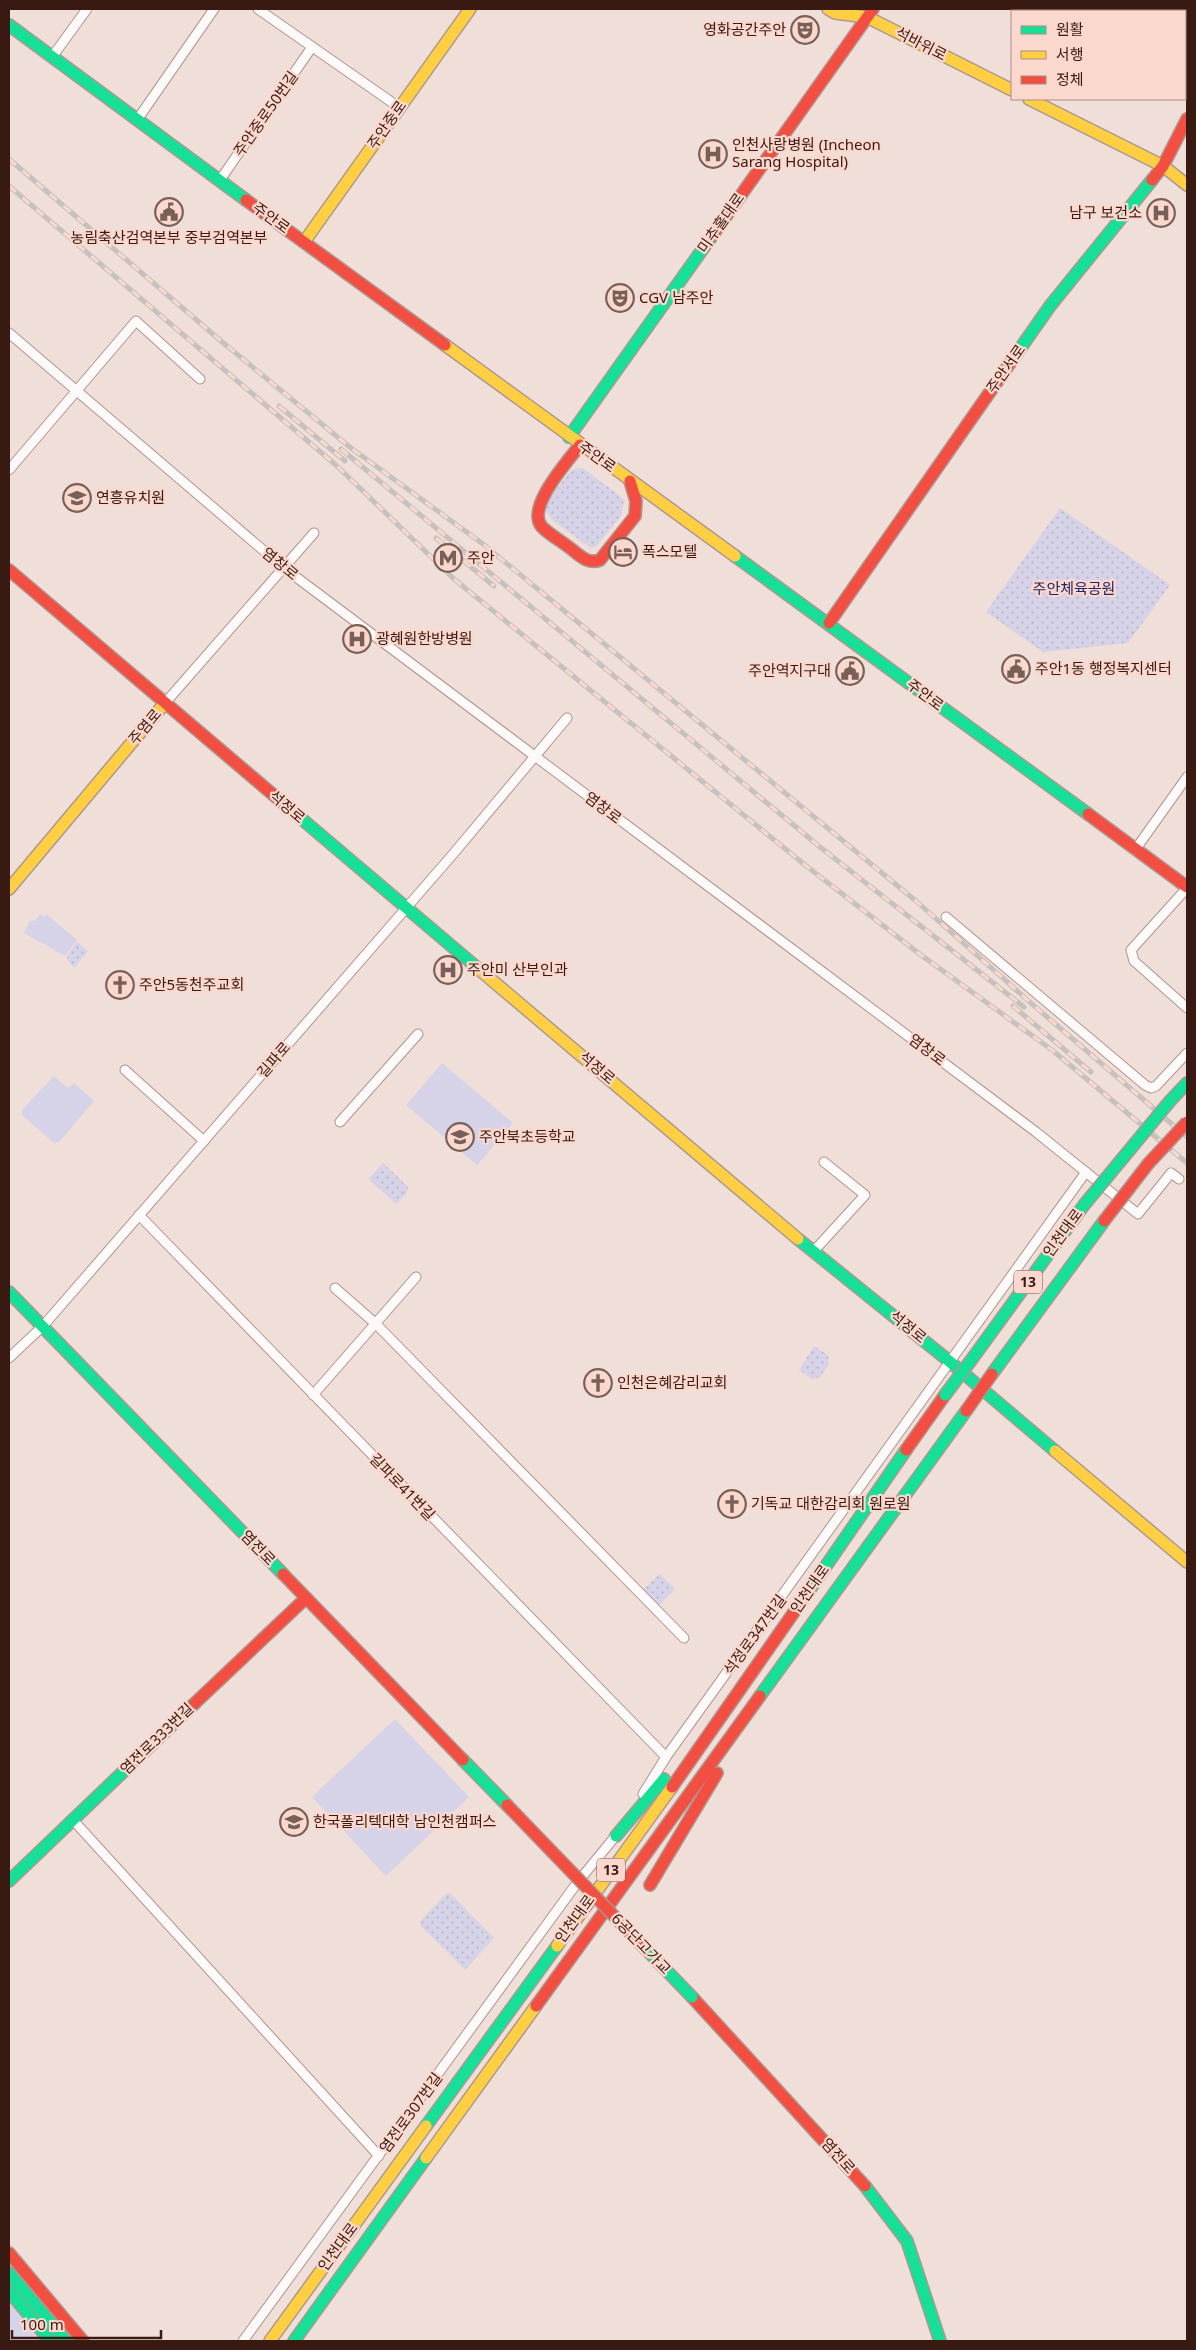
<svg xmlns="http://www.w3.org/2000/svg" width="1196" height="2350" font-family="'Noto Sans','Noto Sans KR',sans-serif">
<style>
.grass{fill:url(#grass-dots)}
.garden{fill:#d6d3e8}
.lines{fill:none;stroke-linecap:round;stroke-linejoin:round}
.street-casing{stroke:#ad9791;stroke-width:11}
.fast-casing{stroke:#ad9791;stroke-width:14}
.slow-casing{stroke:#ad9791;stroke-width:14}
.jam-casing{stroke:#ad9791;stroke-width:14}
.street{stroke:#fdfaf9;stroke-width:9}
.fast{stroke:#16e098;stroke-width:11}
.slow{stroke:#ffcf43;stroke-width:11}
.jam{stroke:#f24e42;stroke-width:11}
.rail-casing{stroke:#c7c1be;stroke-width:5}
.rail{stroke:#fad8ce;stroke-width:3;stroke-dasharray:9;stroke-linecap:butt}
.fast-bridge-casing{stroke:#ad9791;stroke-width:14;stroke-linecap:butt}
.jam-bridge-casing{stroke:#ad9791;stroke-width:14;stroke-linecap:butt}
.fast-bridge{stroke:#16e098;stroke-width:11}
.jam-bridge{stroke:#f24e42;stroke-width:11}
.labels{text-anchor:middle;stroke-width:4.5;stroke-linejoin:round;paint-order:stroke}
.shield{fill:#fad8ce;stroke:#72534a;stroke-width:1}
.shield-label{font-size:14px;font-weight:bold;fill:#381a12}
.poi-label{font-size:15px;fill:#381a12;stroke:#fad8ce;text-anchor:start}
.street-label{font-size:15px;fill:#381a12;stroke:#fad8ce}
.park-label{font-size:15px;fill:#232467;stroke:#fad8ce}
</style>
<defs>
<pattern id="grass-dots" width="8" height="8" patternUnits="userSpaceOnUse" patternTransform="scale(1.25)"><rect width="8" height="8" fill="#d6d3e8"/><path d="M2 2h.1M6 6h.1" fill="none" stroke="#b8b5c6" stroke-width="1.8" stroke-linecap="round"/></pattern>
</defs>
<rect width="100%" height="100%" fill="#f0ded8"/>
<g class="grass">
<polygon points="579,468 583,468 620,496 624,501 621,516 597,546 591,548 552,520 546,511 548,500 571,470"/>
<polygon points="1060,508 1170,585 1128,643 1043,652 986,612"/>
<polygon points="77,942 88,951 74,968 68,961 67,956"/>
<polygon points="383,1163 408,1187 407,1193 396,1204 369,1179"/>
<polygon points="814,1346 828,1355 829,1364 820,1377 812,1379 799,1370"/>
<polygon points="660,1574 675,1589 658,1606 643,1590"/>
<polygon points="450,1893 494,1938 465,1970 420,1925 420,1921 446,1894"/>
</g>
<g class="garden">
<polygon points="40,914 44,917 46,914 77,940 65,956 24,933 30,921 34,921"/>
<polygon points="442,1063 513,1123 477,1165 406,1105"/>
<polygon points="54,1076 68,1088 74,1083 94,1101 59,1142 54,1143 22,1115 22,1110"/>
<polygon points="395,1719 469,1797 386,1876 312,1797"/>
<polygon points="9,2303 40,2341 9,2341"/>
</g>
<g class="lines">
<defs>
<g id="street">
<polyline points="258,9 400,108"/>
<polyline points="52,57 87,9"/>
<polyline points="137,120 214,9"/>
<polyline points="220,180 312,47"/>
<polyline points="9,333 284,568 1036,1132 1138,1214 1171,1173 1179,1179"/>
<polyline points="9,470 136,321 200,379"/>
<polyline points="165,703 314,533"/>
<polyline points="1135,850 1187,777"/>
<polyline points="1187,888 1131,950 1134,961 1187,1008"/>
<polyline points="946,917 1145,1085 1151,1088 1156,1086 1187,1053"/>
<polyline points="125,1070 204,1141"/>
<polyline points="340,1122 418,1034"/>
<polyline points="139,1215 666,1757"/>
<polyline points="813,1252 865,1195 824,1162"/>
<polyline points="335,1288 376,1324 684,1638"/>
<polyline points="9,1358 43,1326 454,853 567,718"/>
<polyline points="313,1395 416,1277"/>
<polyline points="643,1794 666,1757 1086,1172"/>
<polyline points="73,1820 379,2156"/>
<polyline points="243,2341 577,1883 618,1833"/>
</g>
<g id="fast">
<polyline points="9,25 246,200"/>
<polyline points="1015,356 1050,306 1152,180"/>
<polyline points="569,437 712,236"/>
<polyline points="735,556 1088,814"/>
<polyline points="297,815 481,971"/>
<polyline points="1170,1101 1187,1083"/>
<polyline points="798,1239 949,1361 1055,1451"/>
<polyline points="9,1292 283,1574"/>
<polyline points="972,1359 1084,1205"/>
<polyline points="992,1374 1104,1221"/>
<polyline points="799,1605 906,1450"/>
<polyline points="760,1696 966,1411"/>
<polyline points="463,1760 507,1805"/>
<polyline points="616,1836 664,1779"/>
<polyline points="9,1881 194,1704"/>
<polyline points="426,2126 557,1946"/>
<polyline points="865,2186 907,2241 940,2341"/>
<polyline points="9,2273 66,2341"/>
<polyline points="9,2291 50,2341"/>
<polyline points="294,2341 426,2158"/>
</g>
<g id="slow">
<polyline points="828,9 835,13 867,17 1012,90"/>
<polyline points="1029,99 1163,166 1187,185"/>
<polyline points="304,242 470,9"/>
<polyline points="445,345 735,556"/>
<polyline points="9,889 165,703"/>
<polyline points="481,971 798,1239"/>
<polyline points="1055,1451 1187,1562"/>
<polyline points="557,1946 672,1787"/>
<polyline points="426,2158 536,2006"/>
<polyline points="270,2341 426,2126"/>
</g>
<g id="jam">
<polyline points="1152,180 1163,166 1187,119"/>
<polyline points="246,200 445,345"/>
<polyline points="712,236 873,9"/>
<path d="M 580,445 C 568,461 525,508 542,527 C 550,535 561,541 570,548 C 579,555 588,565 600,560 L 635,516 L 636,501 L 630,481"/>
<polyline points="9,570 297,815"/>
<polyline points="829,623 1015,356"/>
<polyline points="1088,814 1187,887"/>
<polyline points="906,1450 945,1395"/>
<polyline points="283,1574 463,1760"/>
<polyline points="194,1704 306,1598"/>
<polyline points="672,1787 799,1605"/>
<polyline points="650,1885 717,1773"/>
<polyline points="692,1997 865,2186"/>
<polyline points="536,2006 760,1696"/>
<polyline points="9,2253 83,2341"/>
</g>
</defs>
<use href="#street" class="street-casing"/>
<use href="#fast" class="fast-casing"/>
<use href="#slow" class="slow-casing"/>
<use href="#jam" class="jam-casing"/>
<use href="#street" class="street"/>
<use href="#fast" class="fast"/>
<use href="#slow" class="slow"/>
<use href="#jam" class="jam"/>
<defs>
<g id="rail">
<polyline points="9,159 221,341 351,448 483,544 916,901 1032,1004 1187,1137"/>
<polyline points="9,186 337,466 454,579 805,865 921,955 1052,1050 1187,1163"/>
<polyline points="279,406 345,461"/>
<polyline points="341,449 820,847 1024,1007"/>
<polyline points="436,538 494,586"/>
<polyline points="1013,1006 1091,1072"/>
</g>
</defs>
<use href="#rail" class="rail-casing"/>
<use href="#rail" class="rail"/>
<defs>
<g id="fast-bridge">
<polyline points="1084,1205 1170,1101"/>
<polyline points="945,1395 972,1359"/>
<polyline points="641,1944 692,1997"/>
</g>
<g id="jam-bridge">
<polyline points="1104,1221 1148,1164 1187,1122"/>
<polyline points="966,1411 992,1374"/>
<polyline points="507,1805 641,1944"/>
</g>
</defs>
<use href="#fast-bridge" class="fast-bridge-casing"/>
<use href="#jam-bridge" class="jam-bridge-casing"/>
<use href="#fast-bridge" class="fast-bridge"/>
<use href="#jam-bridge" class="jam-bridge"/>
</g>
<defs>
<symbol id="theatre-ring" viewBox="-11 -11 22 22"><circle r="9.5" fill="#fad8ce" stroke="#785f57" stroke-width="1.5"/><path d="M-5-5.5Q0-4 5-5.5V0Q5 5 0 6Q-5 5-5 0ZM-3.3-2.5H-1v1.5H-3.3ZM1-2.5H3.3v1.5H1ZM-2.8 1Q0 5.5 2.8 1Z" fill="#785f57"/></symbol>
<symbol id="hospital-ring" viewBox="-11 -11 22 22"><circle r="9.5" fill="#fad8ce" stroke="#785f57" stroke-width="1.5"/><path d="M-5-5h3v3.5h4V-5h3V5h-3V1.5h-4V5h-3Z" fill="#785f57"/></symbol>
<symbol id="civic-ring" viewBox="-11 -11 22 22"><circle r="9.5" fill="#fad8ce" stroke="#785f57" stroke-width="1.5"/><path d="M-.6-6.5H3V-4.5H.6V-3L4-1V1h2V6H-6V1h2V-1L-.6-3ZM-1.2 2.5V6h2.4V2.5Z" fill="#785f57"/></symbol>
<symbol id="school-ring" viewBox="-11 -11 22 22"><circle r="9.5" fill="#fad8ce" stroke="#785f57" stroke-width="1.5"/><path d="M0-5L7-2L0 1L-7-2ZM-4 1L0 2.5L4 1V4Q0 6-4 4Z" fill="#785f57"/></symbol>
<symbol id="hotel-ring" viewBox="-11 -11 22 22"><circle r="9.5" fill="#fad8ce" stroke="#785f57" stroke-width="1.5"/><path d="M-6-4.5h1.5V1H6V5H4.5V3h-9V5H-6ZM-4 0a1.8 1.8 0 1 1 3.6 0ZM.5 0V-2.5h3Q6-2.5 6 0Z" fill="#785f57"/></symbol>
<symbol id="metro-ring" viewBox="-11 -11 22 22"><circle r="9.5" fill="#fad8ce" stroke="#785f57" stroke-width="1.5"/><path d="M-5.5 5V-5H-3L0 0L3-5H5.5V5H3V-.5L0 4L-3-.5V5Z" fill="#785f57"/></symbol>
<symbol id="church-ring" viewBox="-11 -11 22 22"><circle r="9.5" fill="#fad8ce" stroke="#785f57" stroke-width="1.5"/><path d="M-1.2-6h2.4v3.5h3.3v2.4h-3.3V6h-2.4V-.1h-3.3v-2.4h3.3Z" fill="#785f57"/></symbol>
<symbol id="university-ring" viewBox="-11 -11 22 22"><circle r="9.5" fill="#fad8ce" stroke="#785f57" stroke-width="1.5"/><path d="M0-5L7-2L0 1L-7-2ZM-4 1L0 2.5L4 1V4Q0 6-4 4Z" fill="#785f57"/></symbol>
</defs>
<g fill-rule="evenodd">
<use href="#theatre-ring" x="789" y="14" width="32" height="32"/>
<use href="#hospital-ring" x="697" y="138" width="32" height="32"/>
<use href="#civic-ring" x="153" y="196" width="32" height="32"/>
<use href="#hospital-ring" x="1145" y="197" width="32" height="32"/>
<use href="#theatre-ring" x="604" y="282" width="32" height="32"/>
<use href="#school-ring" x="61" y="482" width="32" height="32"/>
<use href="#hotel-ring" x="607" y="536" width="32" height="32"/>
<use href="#metro-ring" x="432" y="542" width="32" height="32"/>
<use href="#hospital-ring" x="341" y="623" width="32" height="32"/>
<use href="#civic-ring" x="1000" y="653" width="32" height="32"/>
<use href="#civic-ring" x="834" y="655" width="32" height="32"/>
<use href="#hospital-ring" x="432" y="954" width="32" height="32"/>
<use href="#church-ring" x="104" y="969" width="32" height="32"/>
<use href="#school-ring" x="444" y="1121" width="32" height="32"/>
<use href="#church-ring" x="582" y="1367" width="32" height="32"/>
<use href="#church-ring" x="716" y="1488" width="32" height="32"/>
<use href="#university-ring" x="278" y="1806" width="32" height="32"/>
</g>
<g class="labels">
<g class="shield">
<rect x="1014" y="1270.5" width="28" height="23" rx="4"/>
<rect x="597" y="1858.5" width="28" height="23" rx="4"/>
</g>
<g class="shield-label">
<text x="1028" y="1287">13</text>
<text x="611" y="1875">13</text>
</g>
<g class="poi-label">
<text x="786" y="35" text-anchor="end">영화공간주안</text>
<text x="732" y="150">인천사랑병원 (Incheon<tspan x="732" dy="17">Sarang Hospital)</tspan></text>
<text x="1142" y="218" text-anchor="end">남구 보건소</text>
<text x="169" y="243" text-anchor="middle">농림축산검역본부 중부검역본부</text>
<text x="639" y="303">CGV 남주안</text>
<text x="96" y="503">연흥유치원</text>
<text x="642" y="557">폭스모텔</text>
<text x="467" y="563">주안</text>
<text x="376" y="644">광혜원한방병원</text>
<text x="1035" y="674">주안1동 행정복지센터</text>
<text x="831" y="676" text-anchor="end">주안역지구대</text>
<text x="467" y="975">주안미 산부인과</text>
<text x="139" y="990">주안5동천주교회</text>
<text x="479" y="1142">주안북초등학교</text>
<text x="617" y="1388">인천은혜감리교회</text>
<text x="751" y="1509">기독교 대한감리회 원로원</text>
<text x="313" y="1827">한국폴리텍대학 남인천캠퍼스</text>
</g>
<g class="street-label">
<text transform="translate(921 44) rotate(27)" y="5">석바위로</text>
<text transform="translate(266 114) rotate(-55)" y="5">주안중로50번길</text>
<text transform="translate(387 125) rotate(-55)" y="5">주안중로</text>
<text transform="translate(271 218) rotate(36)" y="5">주안로</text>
<text transform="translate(721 223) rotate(-55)" y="5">미추홀대로</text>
<text transform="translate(1006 369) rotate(-55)" y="5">주안서로</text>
<text transform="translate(597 457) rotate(36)" y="5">주안로</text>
<text transform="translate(280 564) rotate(39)" y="5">염창로</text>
<text transform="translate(925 695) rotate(37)" y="5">주안로</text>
<text transform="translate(145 727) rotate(-50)" y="5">주염로</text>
<text transform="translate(287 807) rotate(40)" y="5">석정로</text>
<text transform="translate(603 808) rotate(37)" y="5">염창로</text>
<text transform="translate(927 1050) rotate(37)" y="5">염창로</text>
<text transform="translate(274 1060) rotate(-49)" y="5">길파로</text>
<text transform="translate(597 1068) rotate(40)" y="5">석정로</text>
<text transform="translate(1063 1233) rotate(-54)" y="5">인천대로</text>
<text transform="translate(908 1327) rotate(39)" y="5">석정로</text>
<text transform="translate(402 1487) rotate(46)" y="5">길파로41번길</text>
<text transform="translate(258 1548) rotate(46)" y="5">염전로</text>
<text transform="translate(810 1589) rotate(-55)" y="5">인천대로</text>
<text transform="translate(755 1635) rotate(-54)" y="5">석정로347번길</text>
<text transform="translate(157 1739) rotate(-44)" y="5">염전로333번길</text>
<text transform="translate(575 1919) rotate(-54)" y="5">인천대로</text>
<text transform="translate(641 1944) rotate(46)" y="5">6공단고가교</text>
<text transform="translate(411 2113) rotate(-54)" y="5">염전로307번길</text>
<text transform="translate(838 2156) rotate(48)" y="5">염전로</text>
<text transform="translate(338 2247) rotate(-54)" y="5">인천대로</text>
</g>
<g class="park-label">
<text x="1074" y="594">주안체육공원</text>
</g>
</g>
<rect width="1196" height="2350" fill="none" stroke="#381a12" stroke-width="20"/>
<rect x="1011" y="10" width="175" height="90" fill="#fad8ce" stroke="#ac8c83"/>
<rect x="1021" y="26" width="25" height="8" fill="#16e098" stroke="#ac8c83"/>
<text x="1056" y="35" font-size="15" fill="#381a12">원활</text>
<rect x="1021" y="51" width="25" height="8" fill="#ffcf43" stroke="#ac8c83"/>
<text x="1056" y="60" font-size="15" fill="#381a12">서행</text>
<rect x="1021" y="76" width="25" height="8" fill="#f24e42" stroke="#ac8c83"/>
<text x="1056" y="85" font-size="15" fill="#381a12">정체</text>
<path d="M12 2330v8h149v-8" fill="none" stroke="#381a12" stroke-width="2.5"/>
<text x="20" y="2330" font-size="15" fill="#381a12" stroke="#fad8ce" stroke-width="4" paint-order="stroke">100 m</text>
</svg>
